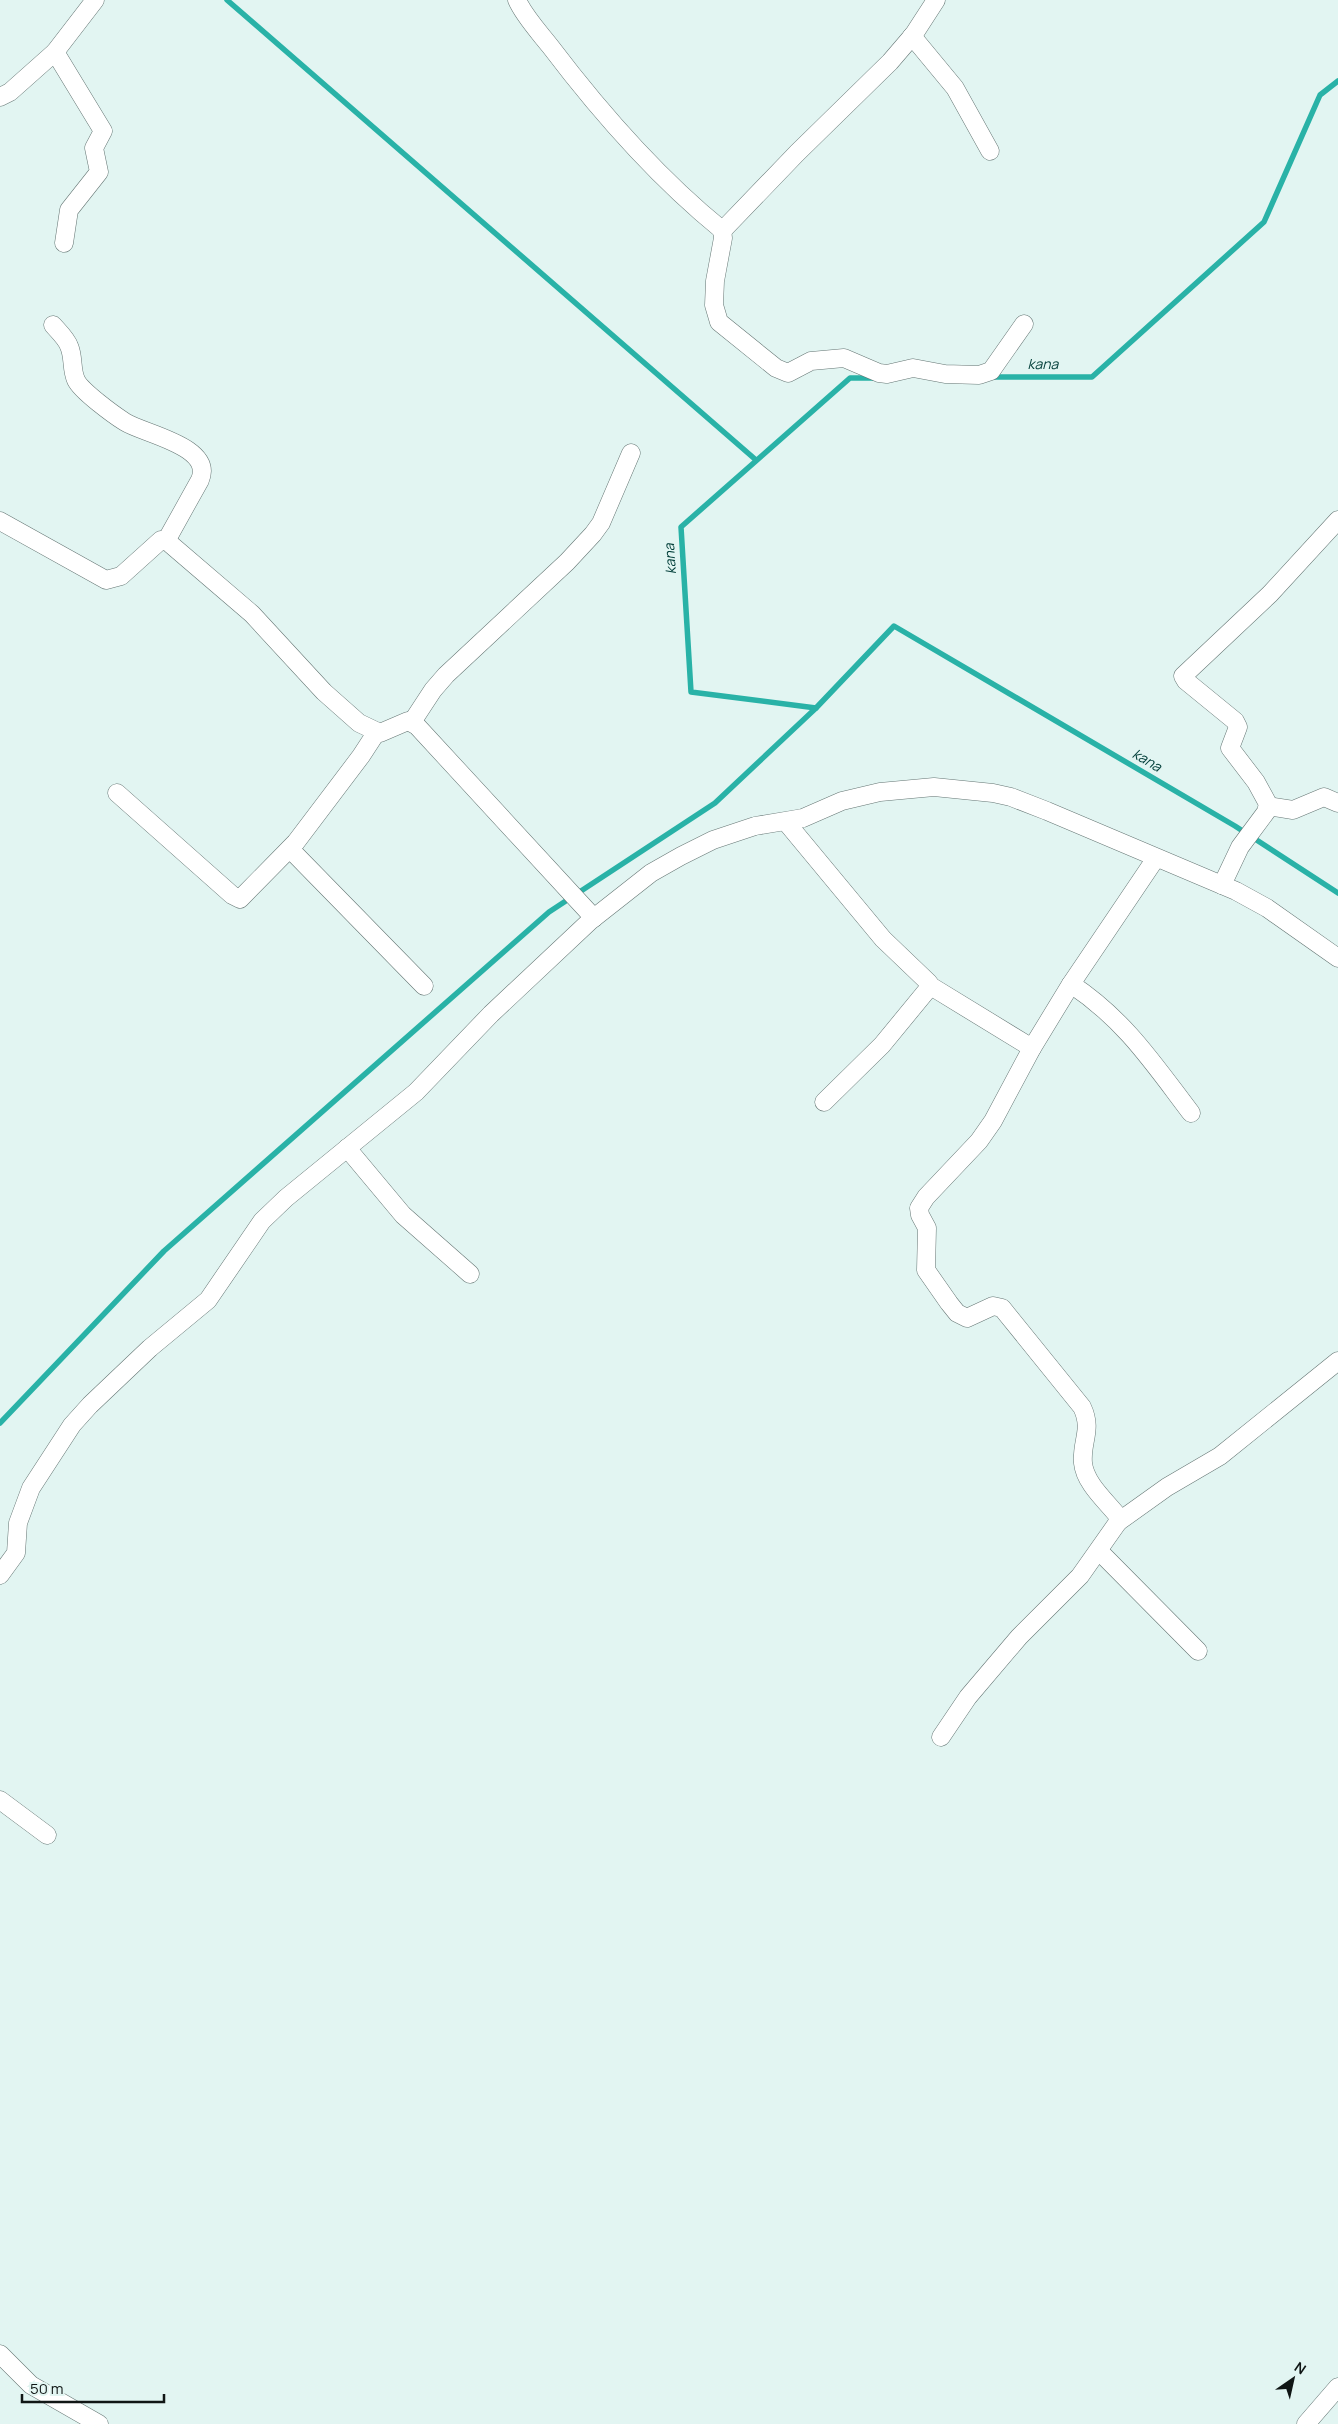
<svg xmlns="http://www.w3.org/2000/svg" width="1338" height="2424" font-family="Manrope,sans-serif">
<style>
.lines{fill:none;stroke-linecap:round;stroke-linejoin:round}
.stream{stroke:#29b2a7;stroke-width:5.5}
.street-casing{stroke:#657674;stroke-width:19}
.street{stroke:#fff;stroke-width:18}
.labels{text-anchor:middle;stroke-width:5;stroke-linejoin:round;paint-order:stroke}
.water-label{font-size:14px;font-style:italic;fill:#05413c;stroke:#e2f5f2}
</style>
<rect width="100%" height="100%" fill="#e2f5f2"/>
<g class="lines">
<g class="stream">
<polyline points="227,0 756,460"/>
<polyline points="990,377 1092,377 1264,222 1320,95 1338,81"/>
<polyline points="875,378 850,378 681,527 691,692 816,708 894,626 1235,826 1338,893"/>
<polyline points="0,1423 164,1251 549,912 715,803 816,708"/>
</g>
<defs>
<g id="street">
<path d="M 517,0 C 524,16 539,32 550,46 C 600,112 658,178 722,230 L 723,238 L 715,281 L 714,305 L 719,322 L 776,368 L 788,373 L 811,361 L 844,358 L 879,373 L 887,374 L 913,368 L 945,374 L 979,375 L 991,371 L 1024,324"/>
<polyline points="912,36 955,88 990,151"/>
<polyline points="0,97 10,92 55,52"/>
<polyline points="722,231 797,153 890,62 914,34 936,0"/>
<polyline points="64,243 69,210 99,172 94,148 103,131 55,52 95,0"/>
<path d="M 53,325 C 58,331 66,338 69,346 C 74,357 71,369 76,380 C 81,391 114,415 125,422 C 144,434 214,446 200,480 L 166,541"/>
<polyline points="0,521 106,580 121,576 161,540 168,542 252,614 324,692 359,723 380,733 408,721 417,726 594,918"/>
<polyline points="412,722 433,690 446,675 567,562 593,534 601,523 631,453"/>
<polyline points="117,793 232,895 240,899 296,842 361,756 376,733"/>
<polyline points="1268,806 1293,810 1324,797 1338,803"/>
<polyline points="786,822 883,939 929,983 928,989 882,1045 824,1102"/>
<polyline points="290,849 424,986"/>
<polyline points="1222,885 1240,847 1266,812 1268,804 1256,782 1230,748 1238,727 1235,721 1186,681 1183,676 1270,594 1338,520"/>
<path d="M 1071,984 C 1125,1020 1153,1063 1191,1113"/>
<polyline points="929,985 1032,1048"/>
<polyline points="347,1148 403,1215 470,1274"/>
<polyline points="1118,1522 1167,1487 1220,1456 1338,1361"/>
<polyline points="1099,1551 1198,1651"/>
<polyline points="0,1575 16,1553 18,1523 31,1488 72,1425 90,1405 150,1348 208,1300 262,1221 286,1198 416,1092 491,1014 590,921 651,873 681,856 713,840 755,826 803,818 842,801 880,792 934,787 993,793 1011,797 1047,811 1236,891 1267,908 1338,958"/>
<path d="M 941,1737 L 968,1697 L 1019,1637 L 1080,1576 L 1118,1522 L 1117,1515 C 1105,1500 1085,1483 1083,1463 C 1081,1441 1093,1430 1082,1407 L 1002,1308 L 993,1306 L 967,1318 L 957,1313 L 949,1303 L 926,1270 L 927,1228 L 920,1215 L 919,1208 L 926,1197 L 979,1141 L 993,1121 L 1032,1048 L 1071,984 L 1156,858"/>
<polyline points="0,1800 47,1835"/>
<polyline points="0,2354 31,2385 99,2424"/>
<polyline points="1306,2424 1338,2387"/>
</g>
</defs>
<use href="#street" class="street-casing"/>
<use href="#street" class="street"/>
</g>
<g class="labels">
<g class="water-label">
<text x="1043" y="369">kana</text>
<text transform="translate(670 559) rotate(-94)" y="5">kana</text>
<text transform="translate(1147 760) rotate(30)" y="5">kana</text>
</g>
</g>
<g transform="translate(1293 2379) rotate(34)" stroke="#e2f5f2" stroke-width="4" paint-order="stroke">
<path d="M0-4L9 19L0 12L-9 19Z" fill="#101615"/>
<text y="-8" font-size="14" font-weight="bold" text-anchor="middle" fill="#101615">N</text>
</g>
<path d="M22 2394v8h142v-8" fill="none" stroke="#101615" stroke-width="2.5"/>
<text x="30" y="2394" font-size="15" fill="#101615" stroke="#e2f5f2" stroke-width="4" paint-order="stroke">50 m</text>
</svg>
